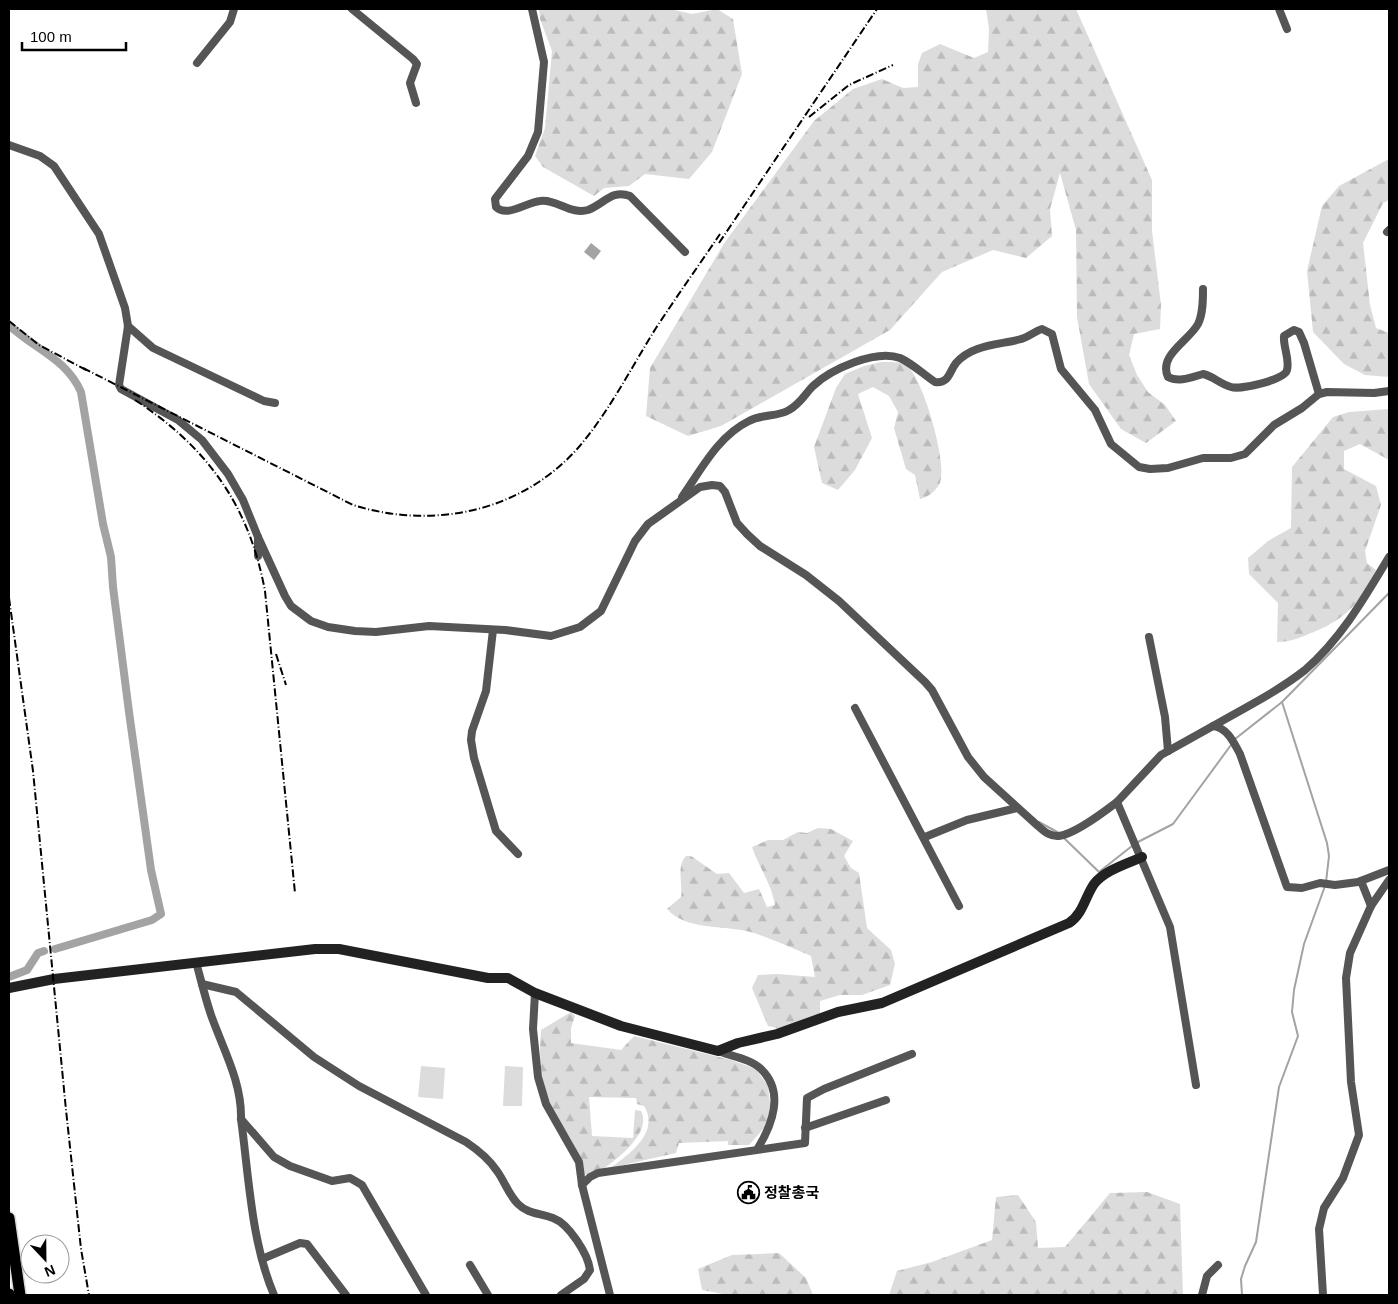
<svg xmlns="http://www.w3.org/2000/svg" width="1398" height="1304" font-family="Arial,'Noto Sans KR',sans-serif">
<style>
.green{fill:#dcdcdc}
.forest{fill:url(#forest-firs)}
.water{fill:#a3a3a3}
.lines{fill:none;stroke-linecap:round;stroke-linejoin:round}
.stream{stroke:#a3a3a3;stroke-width:2}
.canal{stroke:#a3a3a3;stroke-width:8}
.primary-casing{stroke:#dbdbdb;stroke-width:14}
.street{stroke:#555;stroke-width:8}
.secondary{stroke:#222;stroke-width:10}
.primary{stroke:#000;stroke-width:11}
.rail{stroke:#000;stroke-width:2;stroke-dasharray:8 2.5 1 2.5;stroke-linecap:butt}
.labels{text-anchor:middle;stroke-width:5;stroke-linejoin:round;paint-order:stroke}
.poi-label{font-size:15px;font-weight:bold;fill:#000;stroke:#fff;text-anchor:start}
</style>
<defs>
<pattern id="forest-firs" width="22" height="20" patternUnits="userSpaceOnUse" patternTransform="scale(1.25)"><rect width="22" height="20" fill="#dcdcdc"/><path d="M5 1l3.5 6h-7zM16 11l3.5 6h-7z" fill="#bbb"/></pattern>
</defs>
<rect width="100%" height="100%" fill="#fff"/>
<g class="green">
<polygon points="421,1066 445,1068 443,1099 418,1097"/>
<polygon points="505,1066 523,1067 522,1106 503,1106"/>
</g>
<g class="forest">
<polygon points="539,9 670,9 692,14 717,9 733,19 742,74 712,152 689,179 645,174 629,186 604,188 594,196 543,167 535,156 545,128 552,51 540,19"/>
<polygon points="986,9 1076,9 1152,180 1152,231 1161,305 1160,329 1134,334 1129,355 1137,375 1148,392 1165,405 1176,421 1146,443 1121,429 1089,384 1077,317 1076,230 1060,173 1050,209 1052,236 1026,258 993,250 942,272 890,330 721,426 688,436 646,416 650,368 725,242 814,121 853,89 882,79 903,88 918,87 918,64 922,53 940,44 974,58 988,52 989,29"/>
<polygon points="1389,159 1389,200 1383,203 1363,243 1370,305 1376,328 1389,333 1389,377 1365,375 1344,364 1313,332 1307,271 1322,206 1339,186"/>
<path d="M 881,362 C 889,362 900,361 907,366 C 923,378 948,464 940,483 C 936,491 927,498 920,499 L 915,475 L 906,469 L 894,428 L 898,412 L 889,396 L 873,387 L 858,394 L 872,438 L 855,470 L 838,490 L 822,483 L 814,447 L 836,388 L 845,374 L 864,366 Z"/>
<path d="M 1389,409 L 1389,460 L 1360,444 L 1344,451 L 1344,469 L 1376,486 L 1381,505 L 1365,551 L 1367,563 L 1376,570 C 1361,602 1347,618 1314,632 C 1301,637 1291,642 1277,642 L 1278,603 L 1249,574 L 1248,558 L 1268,541 L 1291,528 L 1292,467 L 1333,417 L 1349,412 Z"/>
<path d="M 818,828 L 831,829 L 853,841 L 844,856 L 851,868 L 859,873 L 867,928 L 891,950 L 895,964 L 890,985 L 862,995 L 840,995 L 820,1001 L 820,1015 L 781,1029 L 768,1026 L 752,988 L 758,975 L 777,974 L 815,977 L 811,956 C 792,948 773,939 754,933 C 726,924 688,932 667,909 L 681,897 C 683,884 676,866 686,856 L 691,856 L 717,874 L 729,873 L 744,893 L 759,889 L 767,907 L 775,905 C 771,882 759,868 752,847 L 768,840 L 783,840 L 798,832 L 807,833 Z"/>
<path d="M 571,1012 L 575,1016 L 571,1028 L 571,1043 L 621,1050 L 634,1036 L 731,1060 L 756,1069 L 768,1086 L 771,1112 L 765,1127 L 749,1145 L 728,1145 L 728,1141 L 679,1143 L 676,1153 L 610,1168 C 630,1154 660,1132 644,1106 L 637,1104 L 636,1098 L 589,1097 L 592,1136 L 633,1138 L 635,1110 L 641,1111 C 652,1132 619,1158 603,1169 C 597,1172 590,1173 584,1175 C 581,1145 558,1125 548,1098 C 540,1075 539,1053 541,1030 Z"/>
<polygon points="1147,1192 1180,1204 1183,1295 889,1295 897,1271 932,1262 992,1240 996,1197 1018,1195 1036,1222 1038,1248 1065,1247 1110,1193"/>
<polygon points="779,1253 806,1278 813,1295 728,1295 702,1290 698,1269 732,1255"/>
</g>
<polygon class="water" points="591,243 601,251 594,260 584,252"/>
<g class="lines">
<g class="stream">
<polyline points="1235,739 1282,702"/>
<polyline points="1039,822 1059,833"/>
<polyline points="1064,838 1099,872 1132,846"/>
<polyline points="1136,843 1173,824 1231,745"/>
<polyline points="1326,882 1329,856 1327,843 1282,702 1389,593"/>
<polyline points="1242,1295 1241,1279 1245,1266 1256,1242 1279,1087 1298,1036 1292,1012 1294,990 1304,944 1325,886"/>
</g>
<g class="canal">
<path d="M 9,325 C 34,349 66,358 81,392 L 103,524 L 111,557 L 113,587 L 129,712 L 151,870 L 161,914 L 152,920 L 55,949"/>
<polyline points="9,977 27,970 38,953 44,951"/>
</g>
<defs>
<g id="primary">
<polyline points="9,1218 20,1295"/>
<polyline points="9,1294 9,1295"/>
</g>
</defs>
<use href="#primary" class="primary-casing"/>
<g class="street">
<polyline points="352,9 413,59 417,64 410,83 416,103"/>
<path d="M 532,9 L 544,62 L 538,132 L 528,156 L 495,199 L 496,207 C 507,218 527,202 540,201 C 557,199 571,215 588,210 C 604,204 612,189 630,196 L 685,252"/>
<polyline points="1279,9 1287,29"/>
<polyline points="197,63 230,22 234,9"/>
<polyline points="9,145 40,156 54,166 99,234 125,308 128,326 119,385 121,389 178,420 202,440 228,474 243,500 258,537 258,556"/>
<polyline points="1387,232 1389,230"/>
<path d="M 1203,289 C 1203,300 1203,314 1198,324 C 1189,341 1158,355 1168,377 C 1179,383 1192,377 1203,374 C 1213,376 1220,384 1231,387 C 1240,390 1285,380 1287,370 C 1290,359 1283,347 1284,336 L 1294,330 L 1299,332 L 1304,343 L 1319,394"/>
<polyline points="128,326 153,348 264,401 275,403"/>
<path d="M 682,497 C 701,470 718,436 749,421 C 761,414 778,417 789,410 C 800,404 805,394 813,386 C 831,369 876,349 900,358 C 913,364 923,374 935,382 C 949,384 949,372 956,363 C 972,344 1000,345 1021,339 C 1029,337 1035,331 1042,329 L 1052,334 L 1061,369 L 1095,410 L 1111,444 L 1139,467 L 1150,469 L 1168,468 L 1203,458 L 1231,458 L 1245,454 L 1274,425 L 1302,408 L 1319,394 L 1327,392 L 1374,393 L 1389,391"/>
<path d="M 258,537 L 285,596 L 291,606 L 311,621 L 328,627 L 355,631 L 376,632 L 429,626 L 505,630 L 551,636 L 580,627 L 601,611 L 635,541 L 648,524 L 700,487 L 712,485 L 720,486 L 725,492 L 737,523 L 747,534 L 760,546 L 806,575 L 839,601 L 925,682 L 932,690 L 968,757 L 984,777 L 1038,826 C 1044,831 1050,837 1059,836 C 1074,834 1104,812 1117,802 L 1170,927 L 1196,1085"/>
<polyline points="493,630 486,691 472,731 471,740 474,758 496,831 518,854"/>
<polyline points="1149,637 1165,717 1168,751"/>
<polyline points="855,708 959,906"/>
<path d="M 1213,726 C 1244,708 1277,692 1305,670 C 1341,639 1365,597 1389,557"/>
<path d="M 1117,802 L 1161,755 L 1213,726 C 1228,728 1234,743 1240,754 L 1287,887 L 1302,888 L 1320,883 L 1335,885 L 1358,882 L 1389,870"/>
<polyline points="925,837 967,820 1017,808"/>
<polyline points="1361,881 1371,906"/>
<path d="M 196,962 C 201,980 205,997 211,1015 C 223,1049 242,1082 241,1119 C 249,1177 251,1241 274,1295"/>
<path d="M 202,984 L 236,992 L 314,1057 L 359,1086 L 466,1142 C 478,1150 489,1159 497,1171 C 505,1182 508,1194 518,1204 C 528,1214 540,1213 553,1218 C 569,1224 588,1254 590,1270 L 584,1279 L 561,1295"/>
<polyline points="535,993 533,1029 538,1077 546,1104 579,1162 582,1185 610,1295"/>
<path d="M 718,1051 C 731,1056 751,1059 761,1069 C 785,1092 772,1125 758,1148"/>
<polyline points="241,1119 274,1157 290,1166 332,1181 350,1178 362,1185 426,1295"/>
<polyline points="805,1128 886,1100"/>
<polyline points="582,1185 590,1177 598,1173 805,1143 807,1098 824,1089 912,1054"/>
<polyline points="262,1259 300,1243 307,1244 346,1295"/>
<polyline points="470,1265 488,1295"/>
<polyline points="1202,1295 1207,1276 1218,1265"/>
<polyline points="1323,1295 1319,1229 1324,1208 1343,1178 1359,1135 1351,1082 1346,978 1350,953 1371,906 1389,880"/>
</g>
<path class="secondary" d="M 9,988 L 54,979 L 315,949 L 339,949 L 488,978 L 508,978 L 535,993 L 621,1026 L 718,1051 L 738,1043 L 777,1034 L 838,1012 L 882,1003 L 1069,923 C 1083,914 1085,897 1094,884 C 1105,870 1127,864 1142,857"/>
<use href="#primary" class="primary"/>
<g class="rail">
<polyline points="809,117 849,85 893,65"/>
<polyline points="719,243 877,9"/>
<polyline points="9,321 39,345 88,371"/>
<path d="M 83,368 L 353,505 C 433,530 521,512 578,448 C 609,412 631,368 656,328 C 677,296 699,265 720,234"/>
<path d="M 135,400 C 207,447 249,505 265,591 L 295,893"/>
<polyline points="9,598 33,771 66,1110 81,1249 89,1295"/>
<polyline points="276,654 286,685"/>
</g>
</g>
<defs>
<symbol id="civic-ring" viewBox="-11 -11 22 22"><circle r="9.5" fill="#fff" stroke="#000" stroke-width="1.5"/><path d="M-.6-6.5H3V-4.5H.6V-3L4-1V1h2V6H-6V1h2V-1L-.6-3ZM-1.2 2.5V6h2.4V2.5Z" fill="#000"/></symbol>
</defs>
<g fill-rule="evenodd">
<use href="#civic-ring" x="736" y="1180" width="25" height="25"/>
</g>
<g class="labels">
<g class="poi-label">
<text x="764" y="1198">정찰총국</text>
</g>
</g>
<rect width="1398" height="1304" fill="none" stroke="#000000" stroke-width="20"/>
<g transform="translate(45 1259) rotate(158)"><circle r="24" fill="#ffffff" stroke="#999999"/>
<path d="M0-4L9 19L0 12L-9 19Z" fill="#000000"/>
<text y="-8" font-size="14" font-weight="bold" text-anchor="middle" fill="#000000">N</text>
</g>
<path d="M22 42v8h104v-8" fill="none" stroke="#000000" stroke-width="2.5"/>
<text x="30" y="42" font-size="15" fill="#000000" stroke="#ffffff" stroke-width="4" paint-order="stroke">100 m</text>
</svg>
